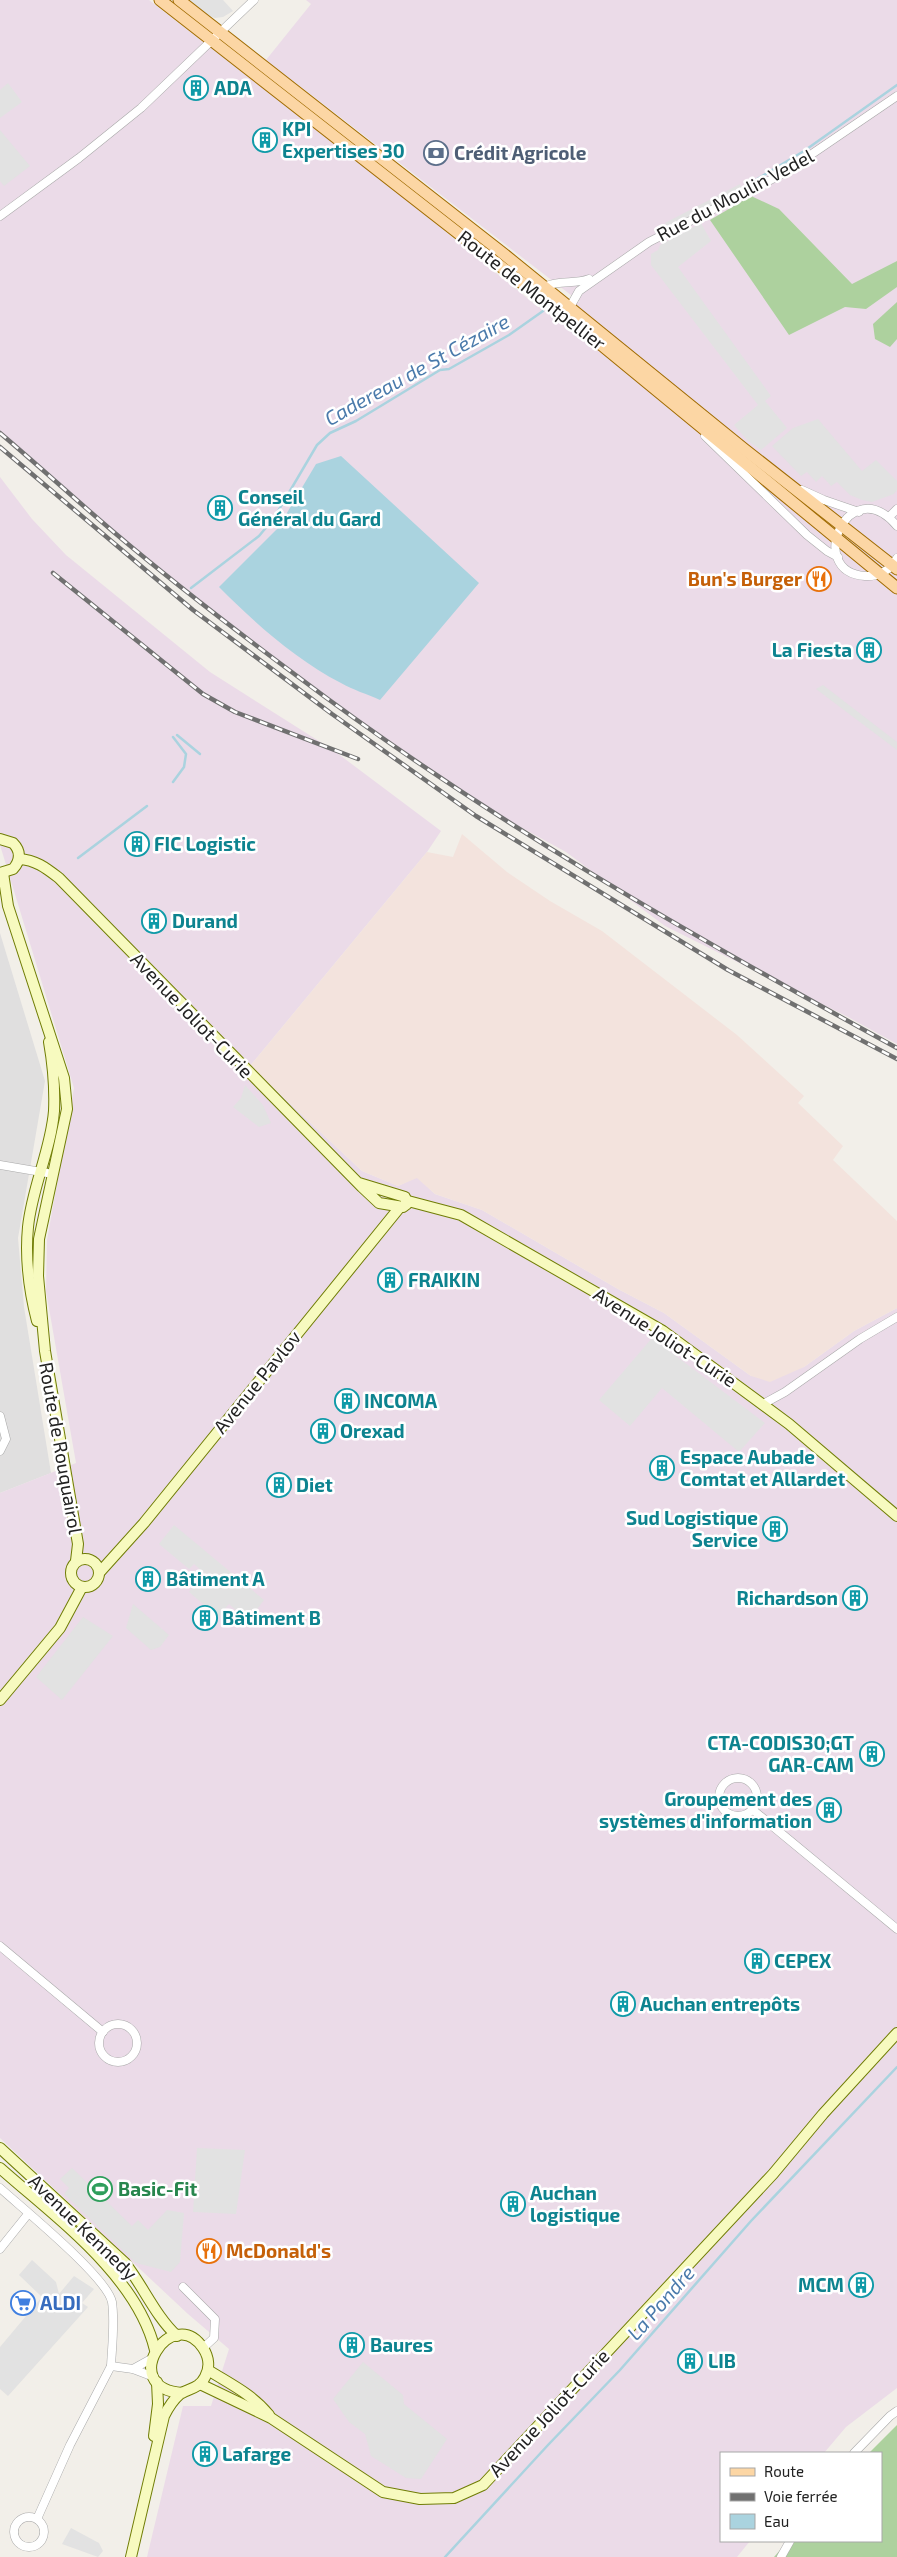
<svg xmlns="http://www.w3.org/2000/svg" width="897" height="2557" font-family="'Exo 2',sans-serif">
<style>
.residential{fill:#e0dfdf}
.industrial{fill:#ebdbe8}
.military{fill:#f3e3dd}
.forest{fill:#add19e}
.parking{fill:#e2e2e2}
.water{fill:#aad3df}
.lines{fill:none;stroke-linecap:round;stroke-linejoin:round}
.stream{stroke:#aad3df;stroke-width:2.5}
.street-casing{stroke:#a9a9a9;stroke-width:9}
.secondary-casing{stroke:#707d05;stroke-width:12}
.primary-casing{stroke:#a06b00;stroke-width:13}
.street{stroke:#fff;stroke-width:8}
.secondary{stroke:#f7fabf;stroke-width:10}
.primary{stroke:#fcd6a4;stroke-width:11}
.rail-casing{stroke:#707070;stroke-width:4.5}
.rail{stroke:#fff;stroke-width:2.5;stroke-dasharray:8;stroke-linecap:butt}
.labels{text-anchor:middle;stroke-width:5;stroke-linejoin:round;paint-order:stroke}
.culture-label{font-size:19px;font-weight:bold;fill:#0d838f;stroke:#fff;text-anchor:start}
.service-label{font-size:19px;font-weight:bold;fill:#4e5e75;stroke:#fff;text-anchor:start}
.street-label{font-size:19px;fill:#222;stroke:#fff}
.food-label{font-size:19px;font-weight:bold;fill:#c56008;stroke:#fff;text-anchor:end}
.leisure-label{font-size:19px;font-weight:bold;fill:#27864d;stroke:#fff;text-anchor:start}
.shop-label{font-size:19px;font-weight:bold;fill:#366cbe;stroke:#fff;text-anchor:start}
.water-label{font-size:20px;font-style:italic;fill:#4a7aab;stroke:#fff}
</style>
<rect width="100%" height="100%" fill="#f2efe9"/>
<polygon class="residential" points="0,933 45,1081 18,1238 24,1307 51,1473 0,1493"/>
<g class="industrial">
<polygon points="0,0 149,0 403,197 538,307 580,302 266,60 311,4 306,0 897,0 897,1044 848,1017 665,926 566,852 475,802 373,733 180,588 0,434"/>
<polygon points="0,477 32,519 66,555 210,672 333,750 441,831 427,852 250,1066 362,1171 398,1186 417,1177 435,1194 482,1210 618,1289 664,1313 751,1376 804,1367 854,1331 897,1308 897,2388 846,2427 824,2453 721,2453 721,2541 750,2541 737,2557 147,2557 183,2406 211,2406 229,2349 188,2314 0,2138 0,1493 76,1463 46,1291 47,1240 74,1088 0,845"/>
</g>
<polygon class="military" points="462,834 507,872 550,901 602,931 737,1035 804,1096 798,1103 843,1146 833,1160 897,1221 897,1308 854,1331 804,1367 770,1382 751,1376 664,1313 618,1289 482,1210 435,1194 417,1178 398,1186 362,1171 250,1066 427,852 453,857"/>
<g class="forest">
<polygon points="751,196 779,209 852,284 897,261 897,287 866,309 845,307 789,335 710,220"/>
<polygon points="897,302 897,339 890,347 875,339 873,324"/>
<polygon points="897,2425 897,2557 774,2557 788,2541 881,2541 881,2453 869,2453"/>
</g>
<g class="parking">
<polygon points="189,0 223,0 233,11 223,17 215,18 207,15"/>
<polygon points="8,83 22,102 0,118 0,90"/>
<polygon points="0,130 30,166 4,186 0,181"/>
<polygon points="740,184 743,191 669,229 665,223"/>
<polygon points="701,223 711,241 678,267 771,396 765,401 787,428 761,450 748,441 734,425 758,405 651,265 651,254 658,250 660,245"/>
<polygon points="818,419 862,471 876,460 897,481 897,490 894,494 872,502 862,500 850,495 837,482 831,486 822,476 816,482 807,472 801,476 772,446 793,428"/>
<polygon points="823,685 897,742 897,750 816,689"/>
<polygon points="245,1085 263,1105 271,1123 259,1127 233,1107 241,1098"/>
<polygon points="652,1338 765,1423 739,1452 662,1388 630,1426 599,1400"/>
<polygon points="174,1525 264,1600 248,1621 229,1604 218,1617 189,1592 204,1573 194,1564 189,1569 159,1544"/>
<polygon points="133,1604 169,1635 160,1647 151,1650 126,1628"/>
<polygon points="83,1617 113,1636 62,1700 36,1677"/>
<polygon points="197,2148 245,2150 236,2214 193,2212"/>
<polygon points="72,2168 132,2226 138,2220 148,2230 167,2210 184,2213 180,2262 171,2272 136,2263 64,2194 69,2188 60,2179"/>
<polygon points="32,2260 56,2282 59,2294 74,2276 94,2289 82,2303 88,2307 8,2396 0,2389 0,2347 42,2297 19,2275"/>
<polygon points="363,2362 403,2395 404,2404 447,2439 421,2479 406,2478 371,2456 365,2434 349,2422 333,2399"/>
<polygon points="71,2528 99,2543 103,2551 98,2557 62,2544"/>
</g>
<path class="water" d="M 341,456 L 479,583 L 380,700 C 367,694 353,690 341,683 C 295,659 255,623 219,587 L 278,528 L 316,464 Z"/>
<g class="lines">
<g class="stream">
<polyline points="749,184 804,151 897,85"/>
<polyline points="191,588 259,536 274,518 317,445 330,433 356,421 440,370 449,369 509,335 543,311"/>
<polyline points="177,735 200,754"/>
<polyline points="173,737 186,754 184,767 173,782"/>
<polyline points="78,858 147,806"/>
<polyline points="445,2557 548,2445 620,2370 751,2221 897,2067"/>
</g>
<defs>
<g id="street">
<polyline points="0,216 79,158 141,108 254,0"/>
<path d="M 544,287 C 561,279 573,285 589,279"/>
<polyline points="570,307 579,291 649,242 784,173 897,96"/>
<polyline points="705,436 807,535 827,551 838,557"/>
<polyline points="802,490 824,500 859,512"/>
<polyline points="889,517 897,509"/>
<path d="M 897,526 C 849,469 804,572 865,576 C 880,577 890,570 897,558"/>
<polyline points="0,1165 53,1174"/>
<polyline points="763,1404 785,1392 860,1339 897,1317"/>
<polyline points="0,1416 6,1439 0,1451"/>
<circle cx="738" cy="1797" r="19"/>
<polyline points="753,1810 897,1929"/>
<polyline points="0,1946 103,2032"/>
<circle cx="118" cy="2043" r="19"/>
<path d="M 0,2188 C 22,2208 107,2277 112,2302 C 115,2322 112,2346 111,2366"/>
<polyline points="0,2249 28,2214"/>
<polyline points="183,2287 215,2319 214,2338 203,2348"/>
<polyline points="133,2369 151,2359"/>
<polyline points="854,2453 890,2416 897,2411"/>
<circle cx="29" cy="2532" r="15"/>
<polyline points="37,2519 70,2445 111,2366 133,2369 154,2377"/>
<polyline points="781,2557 790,2541"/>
</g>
<g id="secondary">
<path d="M 0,839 L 13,843 C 21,851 21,860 13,869 L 0,873"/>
<path d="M 19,859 C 36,860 46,868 59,878 L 362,1187 L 379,1203 L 403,1207 L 407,1204 L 405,1197 L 359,1183"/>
<polyline points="3,873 8,906 64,1078 67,1109 39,1239 38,1276 45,1351 78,1544 76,1561"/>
<polyline points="408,1201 461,1215 663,1331 789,1424 897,1516"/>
<path d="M 37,1321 C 29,1290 25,1258 28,1227 C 32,1187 51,1150 54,1111 C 55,1088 53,1065 49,1042"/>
<circle cx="85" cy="1573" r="14"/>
<polyline points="99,1573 144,1523 400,1207"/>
<polyline points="0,1700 60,1628 82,1587"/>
<path d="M 0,2148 L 125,2263 C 143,2286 156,2317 177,2336"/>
<path d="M 0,2168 C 55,2217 137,2275 155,2350"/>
<path d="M 208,2370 C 230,2384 252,2394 269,2415"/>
<polyline points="200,2384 271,2418 383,2492 420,2499 454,2498 483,2485 773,2174 823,2114 897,2033"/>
<polyline points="154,2436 158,2404 157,2382"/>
<path d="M 131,2557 L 164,2416 C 168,2408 173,2400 180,2394 C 189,2388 199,2389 205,2377 C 210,2368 209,2357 203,2348 C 172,2302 116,2388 182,2393"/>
</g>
<g id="primary">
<polyline points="160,0 604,347 897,588"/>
<polyline points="179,0 500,251 744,449 897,569"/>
</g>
</defs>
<use href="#street" class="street-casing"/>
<use href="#secondary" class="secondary-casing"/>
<use href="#primary" class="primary-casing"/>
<use href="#street" class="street"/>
<use href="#secondary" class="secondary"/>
<use href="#primary" class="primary"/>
<defs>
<g id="rail">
<path d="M 0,433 C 39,466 77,501 116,534 C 174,583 235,630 297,676 C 485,818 691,935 897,1048"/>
<polyline points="0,447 193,610 332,714 476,816 728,970 897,1059"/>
<polyline points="53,573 203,694 235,712 358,759"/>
</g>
</defs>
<use href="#rail" class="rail-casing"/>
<use href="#rail" class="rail"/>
</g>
<defs>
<symbol id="building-ring" viewBox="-11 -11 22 22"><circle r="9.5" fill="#fff" stroke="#0f9aa8" stroke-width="1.5"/><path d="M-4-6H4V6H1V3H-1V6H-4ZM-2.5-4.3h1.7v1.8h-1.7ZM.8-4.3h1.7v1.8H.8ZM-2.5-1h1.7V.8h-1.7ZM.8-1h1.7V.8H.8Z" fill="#0f9aa8"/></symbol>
<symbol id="bank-ring" viewBox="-11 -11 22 22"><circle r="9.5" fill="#fff" stroke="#5c6f8a" stroke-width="1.5"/><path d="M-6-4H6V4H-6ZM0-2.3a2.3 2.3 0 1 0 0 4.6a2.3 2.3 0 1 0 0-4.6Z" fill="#5c6f8a"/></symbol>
<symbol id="restaurant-ring" viewBox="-11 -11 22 22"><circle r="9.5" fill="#fff" stroke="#e8710a" stroke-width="1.5"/><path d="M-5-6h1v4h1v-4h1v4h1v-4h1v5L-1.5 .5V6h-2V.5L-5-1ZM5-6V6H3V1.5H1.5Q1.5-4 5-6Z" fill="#e8710a"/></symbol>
<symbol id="stadium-ring" viewBox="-11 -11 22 22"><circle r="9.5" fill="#fff" stroke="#2e9e5b" stroke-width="1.5"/><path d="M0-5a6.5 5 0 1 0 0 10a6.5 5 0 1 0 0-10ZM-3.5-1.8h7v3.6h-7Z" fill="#2e9e5b"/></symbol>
<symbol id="supermarket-ring" viewBox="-11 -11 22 22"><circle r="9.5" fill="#fff" stroke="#3f7fe0" stroke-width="1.5"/><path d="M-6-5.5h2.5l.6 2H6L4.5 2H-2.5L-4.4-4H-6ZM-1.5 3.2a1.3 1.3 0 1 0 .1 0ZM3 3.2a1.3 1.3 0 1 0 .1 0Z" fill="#3f7fe0"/></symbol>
</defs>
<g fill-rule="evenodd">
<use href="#building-ring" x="182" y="74" width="28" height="28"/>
<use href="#building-ring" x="251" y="126" width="28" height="28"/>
<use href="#bank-ring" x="422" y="139" width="28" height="28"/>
<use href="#building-ring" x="206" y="494" width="28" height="28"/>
<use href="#restaurant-ring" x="805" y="565" width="28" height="28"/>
<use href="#building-ring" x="855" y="636" width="28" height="28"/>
<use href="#building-ring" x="123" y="830" width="28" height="28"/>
<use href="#building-ring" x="140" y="907" width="28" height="28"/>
<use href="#building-ring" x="376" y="1266" width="28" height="28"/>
<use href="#building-ring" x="333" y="1387" width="28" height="28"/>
<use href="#building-ring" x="309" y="1417" width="28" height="28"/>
<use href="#building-ring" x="648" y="1454" width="28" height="28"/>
<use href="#building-ring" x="265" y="1471" width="28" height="28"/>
<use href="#building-ring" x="761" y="1515" width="28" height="28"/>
<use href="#building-ring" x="134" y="1565" width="28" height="28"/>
<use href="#building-ring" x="841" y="1584" width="28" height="28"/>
<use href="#building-ring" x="191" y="1604" width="28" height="28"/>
<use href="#building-ring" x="858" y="1740" width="28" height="28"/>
<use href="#building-ring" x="815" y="1796" width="28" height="28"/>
<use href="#building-ring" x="743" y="1947" width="28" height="28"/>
<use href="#building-ring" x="609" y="1990" width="28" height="28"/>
<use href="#stadium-ring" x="86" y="2175" width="28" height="28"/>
<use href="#building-ring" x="499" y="2190" width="28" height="28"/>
<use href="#restaurant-ring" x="195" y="2237" width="28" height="28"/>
<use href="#building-ring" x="847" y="2271" width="28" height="28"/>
<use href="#supermarket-ring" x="9" y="2289" width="28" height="28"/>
<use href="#building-ring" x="338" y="2331" width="28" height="28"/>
<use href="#building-ring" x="676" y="2347" width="28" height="28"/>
<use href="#building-ring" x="191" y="2440" width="28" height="28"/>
</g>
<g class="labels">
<g class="culture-label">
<text x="214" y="95">ADA</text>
<text x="282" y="136">KPI<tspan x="282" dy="22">Expertises 30</tspan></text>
<text x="238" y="504">Conseil<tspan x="238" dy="22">Général du Gard</tspan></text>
<text x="852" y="657" text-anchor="end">La Fiesta</text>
<text x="154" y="851">FIC Logistic</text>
<text x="172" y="928">Durand</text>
<text x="408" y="1287">FRAIKIN</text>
<text x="364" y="1408">INCOMA</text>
<text x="340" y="1438">Orexad</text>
<text x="680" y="1464">Espace Aubade<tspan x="680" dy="22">Comtat et Allardet</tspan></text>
<text x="296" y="1492">Diet</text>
<text x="758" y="1525" text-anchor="end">Sud Logistique<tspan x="758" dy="22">Service</tspan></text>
<text x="166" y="1586">Bâtiment A</text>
<text x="838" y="1605" text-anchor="end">Richardson</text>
<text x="222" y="1625">Bâtiment B</text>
<text x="854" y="1750" text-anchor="end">CTA-CODIS30;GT<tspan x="854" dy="22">GAR-CAM</tspan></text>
<text x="812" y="1806" text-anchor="end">Groupement des<tspan x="812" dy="22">systèmes d'information</tspan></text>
<text x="774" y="1968">CEPEX</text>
<text x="640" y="2011">Auchan entrepôts</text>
<text x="530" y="2200">Auchan<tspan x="530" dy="22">logistique</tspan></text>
<text x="844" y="2292" text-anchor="end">MCM</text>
<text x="370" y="2352">Baures</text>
<text x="708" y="2368">LIB</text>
<text x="222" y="2461">Lafarge</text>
</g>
<g class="service-label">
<text x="454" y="160">Crédit Agricole</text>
</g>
<g class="street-label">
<text transform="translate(735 195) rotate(-28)" y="7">Rue du Moulin Vedel</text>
<text transform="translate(532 290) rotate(38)" y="7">Route de Montpellier</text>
<text transform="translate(192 1015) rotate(46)" y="7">Avenue Joliot-Curie</text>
<text transform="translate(665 1337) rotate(33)" y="7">Avenue Joliot-Curie</text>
<text transform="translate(257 1382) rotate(-51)" y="7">Avenue Pavlov</text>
<text transform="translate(61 1448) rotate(80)" y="7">Route de Rouquairol</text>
<text transform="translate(83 2227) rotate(44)" y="7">Avenue Kennedy</text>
<text transform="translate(549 2413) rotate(-47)" y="7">Avenue Joliot-Curie</text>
</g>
<g class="food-label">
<text x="802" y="586">Bun's Burger</text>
<text x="226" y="2258" text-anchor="start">McDonald's</text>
</g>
<g class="leisure-label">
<text x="118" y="2196">Basic-Fit</text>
</g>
<g class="shop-label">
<text x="40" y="2310">ALDI</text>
</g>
<g class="water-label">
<text transform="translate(417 370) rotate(-29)" y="7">Cadereau de St Cézaire</text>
<text transform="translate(661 2303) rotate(-49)" y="7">La Pondre</text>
</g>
</g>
<rect x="720" y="2452" width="162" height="90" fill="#ffffff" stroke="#a7a7a7"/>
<rect x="730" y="2468" width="25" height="8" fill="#fcd6a4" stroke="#a7a7a7"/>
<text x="764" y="2477" font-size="15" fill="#222222">Route</text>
<rect x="730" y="2493" width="25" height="8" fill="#707070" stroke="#a7a7a7"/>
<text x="764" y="2502" font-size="15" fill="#222222">Voie ferrée</text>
<rect x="730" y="2514" width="25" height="15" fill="#aad3df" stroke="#a7a7a7"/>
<text x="764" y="2527" font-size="15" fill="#222222">Eau</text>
</svg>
